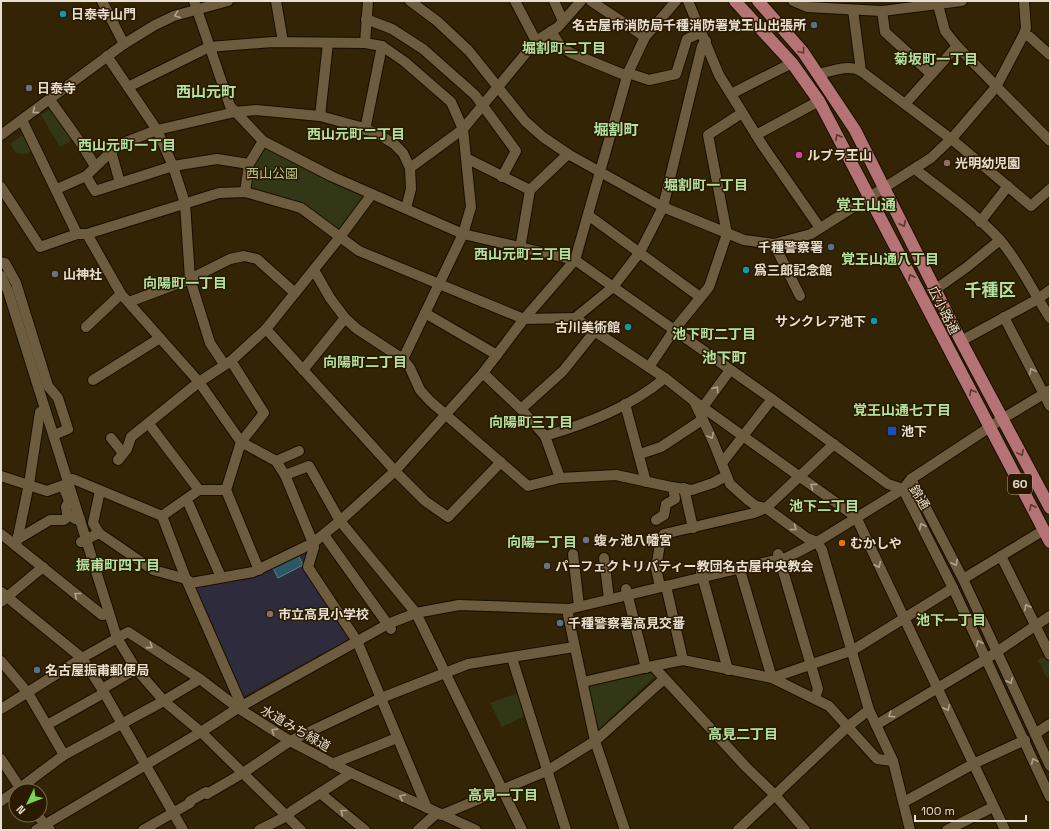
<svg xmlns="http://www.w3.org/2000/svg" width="1051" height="831" font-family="'Space Grotesk','Noto Sans JP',sans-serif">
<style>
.education{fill:#2e2c3c}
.green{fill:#323816}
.water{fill:#2b5866;stroke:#648085}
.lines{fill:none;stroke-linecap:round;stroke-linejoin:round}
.minor-casing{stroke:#180e00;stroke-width:12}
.major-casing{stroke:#180e00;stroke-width:14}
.minor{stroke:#6d5c3e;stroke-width:10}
.major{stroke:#b57375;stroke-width:12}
.oneway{stroke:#b1a48d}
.oneway2{stroke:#5a3929}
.culture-dot{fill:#0f9aa8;stroke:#291a00;stroke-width:1.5}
.service-dot{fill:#5c6f8a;stroke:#291a00;stroke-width:1.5}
.worship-dot{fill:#6b7280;stroke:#291a00;stroke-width:1.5}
.hotel-dot{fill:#d1479c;stroke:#291a00;stroke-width:1.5}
.education-dot{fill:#8d6e63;stroke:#291a00;stroke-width:1.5}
.transit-dot{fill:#1a4fb4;stroke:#291a00;stroke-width:1.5}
.food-dot{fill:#e8710a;stroke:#291a00;stroke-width:1.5}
.labels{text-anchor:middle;stroke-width:3;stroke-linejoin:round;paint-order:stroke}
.shield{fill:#291a00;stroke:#afa490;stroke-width:1}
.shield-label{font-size:12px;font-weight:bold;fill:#e9dfce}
.poi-label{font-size:13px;font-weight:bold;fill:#e9dfce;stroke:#291a00;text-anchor:start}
.park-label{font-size:13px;fill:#b9c687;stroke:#291a00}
.street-label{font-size:13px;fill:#e9dfce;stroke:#291a00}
.neighbourhood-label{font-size:14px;font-weight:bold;fill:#b4e1a0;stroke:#291a00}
.quarter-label{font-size:15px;font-weight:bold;fill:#b4e1a0;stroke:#291a00}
.district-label{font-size:17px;font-weight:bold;fill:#b4e1a0;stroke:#291a00}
</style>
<rect width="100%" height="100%" fill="#332406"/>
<polygon class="education" points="308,547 304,567 351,638 242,697 195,590 196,586 258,573"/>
<g class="green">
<polygon points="52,108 74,139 60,147 41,115"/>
<polygon points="24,134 33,150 26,154 16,153 10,144"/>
<polygon points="265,146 366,194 340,232 304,205 294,201 251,190 248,187 251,166"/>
<polygon points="1047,656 1050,661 1050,676 1047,678 1038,660"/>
<polygon points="651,673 654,677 598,730 589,688 590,685"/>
<polygon points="518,693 525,716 502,727 490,703"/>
</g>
<polygon class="water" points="298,555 303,565 278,578 273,568"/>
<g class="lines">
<defs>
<g id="minor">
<polyline points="102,1 124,44"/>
<polyline points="194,1 230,106 263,141 331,176 463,234 575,260 772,399 888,484 903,489 953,588 1050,797"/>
<polyline points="276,1 283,42"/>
<polyline points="410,1 437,21 469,51 525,121 543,137 568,154 663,207 744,240 774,244 811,234 931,158 954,136 996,87 1024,34 1026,28 1024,1"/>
<polyline points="515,1 536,41"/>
<polyline points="554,1 563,21"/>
<polyline points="591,1 645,37"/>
<polyline points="688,1 719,75 763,146 820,228"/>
<polyline points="793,1 807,7 882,11 962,1"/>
<polyline points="938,5 945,31 957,46 1050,141"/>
<polyline points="853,10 861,71 955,142 1031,206 1050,189"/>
<polyline points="882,11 885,32 931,74"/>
<polyline points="366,19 392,29 423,49 475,95 516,151 502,177"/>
<polyline points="551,31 561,47 571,53 627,76"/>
<polyline points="1024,34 1030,37 1050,55"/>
<polyline points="365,43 368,1"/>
<polyline points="107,56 157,130 173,166 185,203 190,279 210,343 224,364"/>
<polyline points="628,73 649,80 676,74 687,39 702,32"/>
<path d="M 819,74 C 832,71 848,64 861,71"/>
<polyline points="128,87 209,47 273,42 365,43 382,46 405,62 451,102 463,129 471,207 463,234 403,359"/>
<polyline points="731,94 792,63"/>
<polyline points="50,100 80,142 95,166"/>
<polyline points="905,104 957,46"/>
<polyline points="320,116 328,43"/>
<polyline points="22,120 77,234"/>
<polyline points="365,130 382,46"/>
<polyline points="1,135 124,44 155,25 174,16 228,1"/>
<polyline points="756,135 819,101"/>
<polyline points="111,151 120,183"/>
<polyline points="466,158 530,190"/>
<polyline points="410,168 463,129 536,41 558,27 581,1"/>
<path d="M 915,169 C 943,191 975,213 1000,240 C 1020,263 1033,292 1050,318"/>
<polyline points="86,176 95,191 173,166 217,159 249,164"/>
<polyline points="1,187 40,247 77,234 87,234 219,193 245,192 301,208 359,251 524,319 575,318 665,378 694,401 856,517 1005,830"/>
<polyline points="57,189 86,176 118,145 157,130 235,112 256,110 320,116 357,126 378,134 394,144 403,153 410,168 411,189 406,208"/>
<polyline points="245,192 249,164 263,141"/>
<polyline points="588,215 700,297"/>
<polyline points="980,222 1008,186"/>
<polyline points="87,234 121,294 199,382 241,442 276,461 285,475 313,543 314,547 308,567 357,641 427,808"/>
<polyline points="774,244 800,296"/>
<polyline points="520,249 530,190 568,154"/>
<polyline points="1,262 5,263 16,283 48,386 58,398 68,429 54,435"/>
<polyline points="314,270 330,298 345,318 357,329 403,359 410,368 420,390 430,401 528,486 560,478 616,475 671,487 692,490 713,483 726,476"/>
<polyline points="1,276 8,291 117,638 136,669 164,701 201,732 301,830"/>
<polyline points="936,289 967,267 1000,240"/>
<polyline points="129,302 190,279 230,259 244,256 257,259 295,293"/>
<polyline points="425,313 497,355"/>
<polyline points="1004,317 1050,406"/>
<polyline points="575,318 613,287 640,252 663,207 702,46 706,41"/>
<polyline points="86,327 121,294"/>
<polyline points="266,329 395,471 425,501 448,517 501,462"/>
<polyline points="961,341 1038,299 1050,290"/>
<polyline points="231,361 264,413 241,442 226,490 259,570"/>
<polyline points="649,367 674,330 709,287 727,234 708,135 742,113"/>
<polyline points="303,370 345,318"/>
<polyline points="483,373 521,409 545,436 560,478"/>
<polyline points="93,380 160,338"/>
<polyline points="694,401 713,441 730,484 748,500 756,506 766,508 807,538 817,542 822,550 869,710 893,761 910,830"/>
<polyline points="625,404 646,482"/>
<polyline points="703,407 730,370"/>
<polyline points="521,409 563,371 595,331"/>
<polyline points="149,424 199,490"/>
<path d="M 545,436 C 589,423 630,407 665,378"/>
<polyline points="111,438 123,453"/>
<polyline points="640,454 661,447 702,420"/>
<polyline points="118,460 127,449 131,437 199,382 231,361 266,329 340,237 372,194"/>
<polyline points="276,461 299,451"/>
<polyline points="722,463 772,399"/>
<polyline points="285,475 309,466 340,521 416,613 522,830"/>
<polyline points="1,476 47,491 64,485"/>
<polyline points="68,479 73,479 162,516 199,490 226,490"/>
<polyline points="911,479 963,579 1050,766"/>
<polyline points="684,488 693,528"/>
<polyline points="65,491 69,501 66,507 67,513 75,519 80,519"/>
<polyline points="187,500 221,577"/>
<polyline points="162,516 186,579 240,702 238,708"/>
<polyline points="656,520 664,515 666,504 675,499 673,487"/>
<polyline points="99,533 93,523 100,491"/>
<polyline points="1,534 102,615 109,614"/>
<polyline points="324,535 391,629"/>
<polyline points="18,539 50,520 64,520 69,515"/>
<polyline points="81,542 99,533 153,570 186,579 191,583 253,572 313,543 340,521 395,471 483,373 524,319 575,260 628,73 645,37 676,1"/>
<polyline points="16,546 29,484 40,412"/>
<polyline points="573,554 579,606"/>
<polyline points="778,554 818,689 815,698"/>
<polyline points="1001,556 1050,655"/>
<polyline points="604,558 609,599"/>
<polyline points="740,570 772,678 853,650 953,588"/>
<polyline points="701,572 728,670"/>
<polyline points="963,579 1044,530"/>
<polyline points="666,586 683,660"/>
<polyline points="660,587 656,568 661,538 664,534 754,513 766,508 834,444"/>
<polyline points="626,589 646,668"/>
<polyline points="1,592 82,658 102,689 183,830"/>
<polyline points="1,602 43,567"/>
<polyline points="569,609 568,615 595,741 625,830"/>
<polyline points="512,658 566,830"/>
<polyline points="1,661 28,693 64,755"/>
<polyline points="653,666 683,660 772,678 829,706 877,759 893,761"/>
<polyline points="583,682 653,666 746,767 775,795 805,830"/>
<polyline points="102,689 136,669"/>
<polyline points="1,709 82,658 128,632 200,679 238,708 290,741 351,773 476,830"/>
<polyline points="47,725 104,693"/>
<polyline points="876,725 986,659 1050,616"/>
<polyline points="1035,734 1050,724"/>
<polyline points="1,759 22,791"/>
<polyline points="332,764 397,738"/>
<polyline points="16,791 64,755 160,703 200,679"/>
<polyline points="320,793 365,830"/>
<polyline points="1,801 16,791"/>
<polyline points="904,802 973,764 1025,740"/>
<polyline points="37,815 50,830"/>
<polyline points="441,815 547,771 595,741 664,679"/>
<polyline points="36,830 201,732 238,708 388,624 416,613 459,605 569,609 788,557 817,542 903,489 911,479 1002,419 1050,390"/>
<polyline points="143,830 190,803 190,801 206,792 207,794 243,773 290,741 381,698 468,664 574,647"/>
<polyline points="259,830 287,816 292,811 351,773"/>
<polyline points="418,830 437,813"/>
<polyline points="738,830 847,727 869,710"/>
<polyline points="947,830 993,807"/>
</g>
<g id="major">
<polyline points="735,1 792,63 819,101 1050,542"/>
<polyline points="758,1 803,52 855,130 961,341 1050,508"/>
</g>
</defs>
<use href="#minor" class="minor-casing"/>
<use href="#major" class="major-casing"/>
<use href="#minor" class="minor"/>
<use href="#major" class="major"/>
</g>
<defs><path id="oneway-chevron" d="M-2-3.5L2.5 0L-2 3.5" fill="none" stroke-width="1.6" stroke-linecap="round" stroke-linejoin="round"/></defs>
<g class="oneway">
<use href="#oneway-chevron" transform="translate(177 15) rotate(160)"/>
<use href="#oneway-chevron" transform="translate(35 111) rotate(143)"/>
<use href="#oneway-chevron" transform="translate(1032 371) rotate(-117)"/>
<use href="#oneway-chevron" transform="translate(716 389) rotate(-54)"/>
<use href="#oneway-chevron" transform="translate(711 436) rotate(62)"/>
<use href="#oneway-chevron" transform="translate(813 486) rotate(-144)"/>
<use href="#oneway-chevron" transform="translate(922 526) rotate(-117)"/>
<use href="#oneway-chevron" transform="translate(794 528) rotate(36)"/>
<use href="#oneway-chevron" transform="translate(955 563) rotate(63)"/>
<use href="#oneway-chevron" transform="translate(878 565) rotate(65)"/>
<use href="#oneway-chevron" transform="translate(77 595) rotate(-141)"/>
<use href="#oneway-chevron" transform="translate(1027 607) rotate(-117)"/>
<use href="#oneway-chevron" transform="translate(979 643) rotate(-115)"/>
<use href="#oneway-chevron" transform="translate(150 646) rotate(33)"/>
<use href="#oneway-chevron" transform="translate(1010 681) rotate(65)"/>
<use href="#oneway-chevron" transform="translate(947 708) rotate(65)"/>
<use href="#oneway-chevron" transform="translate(891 715) rotate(148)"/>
<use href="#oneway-chevron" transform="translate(274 731) rotate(-148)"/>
<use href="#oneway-chevron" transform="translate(1034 761) rotate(-114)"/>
<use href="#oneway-chevron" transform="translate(402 797) rotate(-155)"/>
<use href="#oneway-chevron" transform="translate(343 812) rotate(-141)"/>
</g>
<g class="oneway2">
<use href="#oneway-chevron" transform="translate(802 51) rotate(52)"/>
<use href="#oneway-chevron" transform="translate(838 137) rotate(-119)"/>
<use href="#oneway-chevron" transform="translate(903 224) rotate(63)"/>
<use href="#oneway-chevron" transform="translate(911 277) rotate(-117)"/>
<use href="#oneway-chevron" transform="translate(972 392) rotate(-119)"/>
<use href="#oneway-chevron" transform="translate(1021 453) rotate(62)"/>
<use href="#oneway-chevron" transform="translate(1032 507) rotate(-117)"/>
</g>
<g class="culture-dot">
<circle cx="63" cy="14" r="4"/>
<circle cx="746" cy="270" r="4"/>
<circle cx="874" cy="321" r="4"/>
<circle cx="628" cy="327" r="4"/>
</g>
<g class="service-dot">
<circle cx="814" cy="25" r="4"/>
<circle cx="831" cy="247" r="4"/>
<circle cx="560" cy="623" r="4"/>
<circle cx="37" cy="670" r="4"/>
</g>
<g class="worship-dot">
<circle cx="29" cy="88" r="4"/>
<circle cx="55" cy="274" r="4"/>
<circle cx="586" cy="540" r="4"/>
<circle cx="547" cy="566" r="4"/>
</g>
<circle class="hotel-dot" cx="799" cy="155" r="4"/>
<g class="education-dot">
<circle cx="947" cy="163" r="4"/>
<circle cx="270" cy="614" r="4"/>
</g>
<rect class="transit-dot" x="887" y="426" width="10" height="10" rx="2"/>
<circle class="food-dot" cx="842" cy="543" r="4"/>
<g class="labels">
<rect class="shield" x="1008" y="474" width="24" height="20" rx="3"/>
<g class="shield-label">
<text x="1020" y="488">60</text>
</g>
<g class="poi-label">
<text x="71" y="19">日泰寺山門</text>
<text x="806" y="30" text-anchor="end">名古屋市消防局千種消防署覚王山出張所</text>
<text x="37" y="93">日泰寺</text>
<text x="807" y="160">ルブラ王山</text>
<text x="955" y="168">光明幼児園</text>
<text x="823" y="252" text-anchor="end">千種警察署</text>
<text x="754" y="275">爲三郎記念館</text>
<text x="63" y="279">山神社</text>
<text x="866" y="326" text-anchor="end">サンクレア池下</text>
<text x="620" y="332" text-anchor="end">古川美術館</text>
<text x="901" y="436">池下</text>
<text x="594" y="545">蝮ヶ池八幡宮</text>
<text x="850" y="548">むかしや</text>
<text x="555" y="571">パーフェクトリバティー教団名古屋中央教会</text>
<text x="278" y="619">市立高見小学校</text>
<text x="568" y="628">千種警察署高見交番</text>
<text x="45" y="675">名古屋振甫郵便局</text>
</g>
<g class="park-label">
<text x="272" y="178">西山公園</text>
</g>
<g class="street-label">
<text transform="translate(944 310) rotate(63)" y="5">広小路通</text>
<text transform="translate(920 497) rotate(59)" y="5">錦通</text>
<text transform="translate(296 728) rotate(30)" y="5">水道みち緑道</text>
</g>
<g class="neighbourhood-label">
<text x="564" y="53">堀割町二丁目</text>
<text x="936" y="64">菊坂町一丁目</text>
<text x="356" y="139">西山元町二丁目</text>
<text x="127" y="150">西山元町一丁目</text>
<text x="706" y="190">堀割町一丁目</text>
<text x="523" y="259">西山元町三丁目</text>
<text x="890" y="264">覚王山通八丁目</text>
<text x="185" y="288">向陽町一丁目</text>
<text x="714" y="339">池下町二丁目</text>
<text x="365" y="367">向陽町二丁目</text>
<text x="902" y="415">覚王山通七丁目</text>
<text x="531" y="427">向陽町三丁目</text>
<text x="824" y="511">池下二丁目</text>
<text x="542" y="547">向陽一丁目</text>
<text x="118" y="570">振甫町四丁目</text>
<text x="951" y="625">池下一丁目</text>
<text x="743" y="739">高見二丁目</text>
<text x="503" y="800">高見一丁目</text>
</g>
<g class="quarter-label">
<text x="206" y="97">西山元町</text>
<text x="616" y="135">堀割町</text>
<text x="866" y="210">覚王山通</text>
<text x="724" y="363">池下町</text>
</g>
<g class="district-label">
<text x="990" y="296">千種区</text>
</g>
</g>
<rect width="1051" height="831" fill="none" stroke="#e9dfce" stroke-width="4"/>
<g transform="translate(28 803) rotate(227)"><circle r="19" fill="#291a00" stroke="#766952"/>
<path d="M0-3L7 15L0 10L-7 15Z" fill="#7ed153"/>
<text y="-6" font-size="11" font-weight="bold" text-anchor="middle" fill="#e9dfce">N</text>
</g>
<path d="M915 815v6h111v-6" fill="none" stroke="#e9dfce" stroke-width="2"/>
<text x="921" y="815" font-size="12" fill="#e9dfce" stroke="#291a00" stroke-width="3" paint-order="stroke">100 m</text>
</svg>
